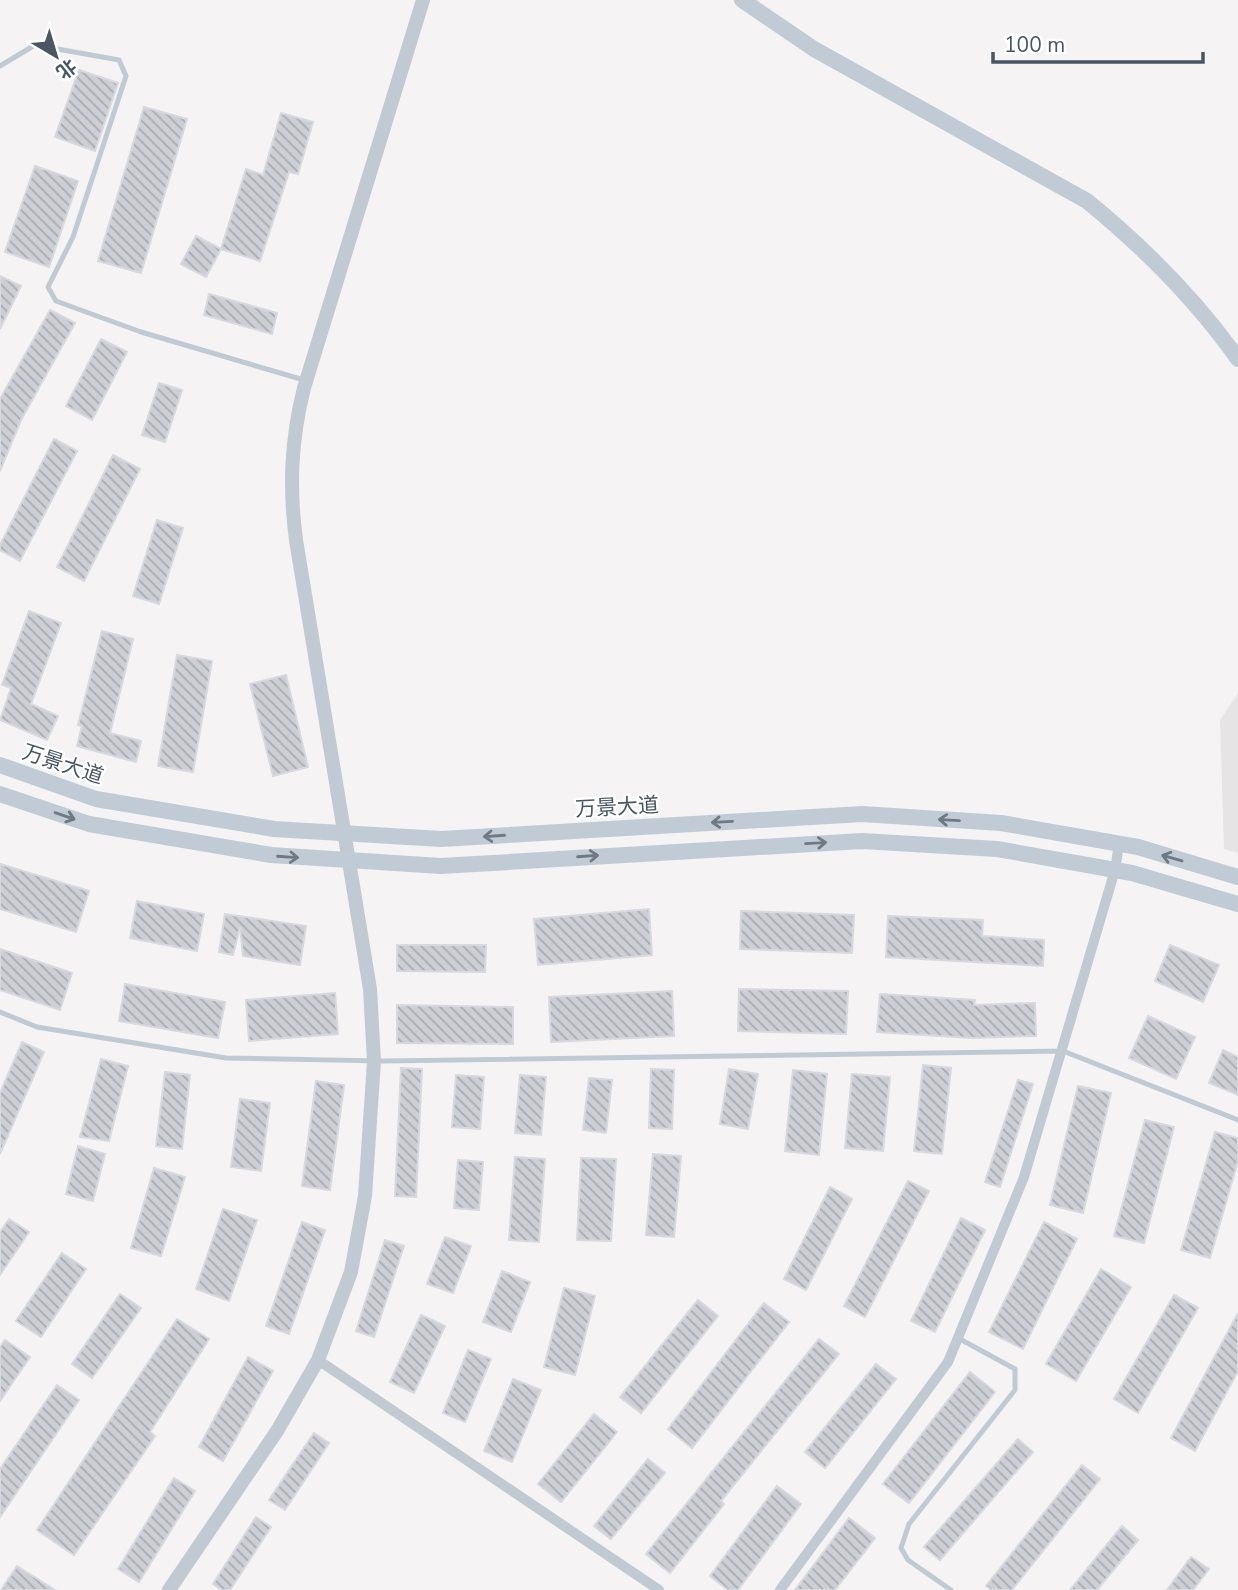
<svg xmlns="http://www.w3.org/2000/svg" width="1238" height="1590" font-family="'Nunito Sans','Noto Sans SC',sans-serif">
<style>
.education{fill:#e6e4e5}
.building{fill:url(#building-back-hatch);stroke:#d7d9de;stroke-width:2}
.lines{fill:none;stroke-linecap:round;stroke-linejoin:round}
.service{stroke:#c1cad2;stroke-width:5}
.minor{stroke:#c1cad2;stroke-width:10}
.tertiary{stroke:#c1cad2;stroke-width:14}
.secondary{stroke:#c1cbd6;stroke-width:16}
.oneway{stroke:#6e7984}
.labels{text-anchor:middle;stroke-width:5;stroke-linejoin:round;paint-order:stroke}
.street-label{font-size:21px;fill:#4a5661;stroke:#fff}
</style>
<defs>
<pattern id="building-back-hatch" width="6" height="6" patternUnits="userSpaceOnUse" patternTransform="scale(1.75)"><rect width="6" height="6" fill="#cdcfd5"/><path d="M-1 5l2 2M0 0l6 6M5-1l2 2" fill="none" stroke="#a8abb0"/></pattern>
</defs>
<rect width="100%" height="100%" fill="#f5f3f3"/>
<polygon class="education" points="1238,693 1238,853 1224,849 1220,720"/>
<g class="building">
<polygon points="79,70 118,83 95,151 55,137"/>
<polygon points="144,107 187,119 141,273 98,261"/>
<polygon points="281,113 313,122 298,174 289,172 260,261 221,249 246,169 263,175"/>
<polygon points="35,166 78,181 49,267 5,252"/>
<polygon points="196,236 221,249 206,277 181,264"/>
<polygon points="0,276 21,286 0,329"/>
<polygon points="209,294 277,313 272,334 204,315"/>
<polygon points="50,310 75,323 21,420 0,471 0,399"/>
<polygon points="101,339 127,352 92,420 66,406"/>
<polygon points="159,383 182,390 165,442 142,435"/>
<polygon points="54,439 77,451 20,561 0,550 0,545"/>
<polygon points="113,455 140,469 84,581 57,567"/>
<polygon points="157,520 183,528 159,604 133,596"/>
<polygon points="29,611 61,623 31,704 58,716 47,740 0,720 11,688 2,685"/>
<polygon points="102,631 133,639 110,733 141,741 136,762 77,746 82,726 78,725"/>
<polygon points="177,655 212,661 193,772 158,766"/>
<polygon points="286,675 308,767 273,776 250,684"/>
<polygon points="0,864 89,891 76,932 0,909"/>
<polygon points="137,901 204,914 197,951 130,938"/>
<polygon points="649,909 652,955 538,965 534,919"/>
<polygon points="741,911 854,915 852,953 740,949"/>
<polygon points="225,914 306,926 300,965 243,956 240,927 233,955 219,952"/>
<polygon points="888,916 983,920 982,936 1044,940 1043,966 886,957"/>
<polygon points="397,945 486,945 485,972 397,971"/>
<polygon points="1170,945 1219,965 1203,1002 1155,981"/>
<polygon points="0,949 72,973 60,1010 0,990"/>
<polygon points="125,984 225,1002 218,1038 119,1021"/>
<polygon points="739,989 848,991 846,1034 738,1031"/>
<polygon points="672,991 674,1036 551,1042 549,997"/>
<polygon points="335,993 338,1034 249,1041 246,1000"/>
<polygon points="880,994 975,1000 974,1005 1035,1003 1036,1036 971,1038 877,1032"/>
<polygon points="397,1005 513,1007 513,1044 397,1043"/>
<polygon points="1148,1016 1195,1037 1176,1079 1129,1058"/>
<polygon points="22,1042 44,1052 0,1154 0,1093"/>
<polygon points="1223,1050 1238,1057 1238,1095 1209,1083"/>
<polygon points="101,1059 128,1066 109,1141 80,1137"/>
<polygon points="923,1065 951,1068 942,1154 914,1151"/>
<polygon points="401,1068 422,1069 416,1197 395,1196"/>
<polygon points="651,1069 674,1070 672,1129 649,1128"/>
<polygon points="729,1069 758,1074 748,1129 720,1124"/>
<polygon points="793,1070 827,1074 819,1155 785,1151"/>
<polygon points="165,1072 190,1075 182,1149 156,1146"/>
<polygon points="852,1074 890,1077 883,1151 845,1148"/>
<polygon points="456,1075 484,1077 480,1129 452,1127"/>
<polygon points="520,1075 546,1077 541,1135 515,1133"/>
<polygon points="589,1078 612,1080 606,1133 583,1130"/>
<polygon points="1018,1080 1033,1084 1000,1187 985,1182"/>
<polygon points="316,1081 344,1085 330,1190 302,1186"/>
<polygon points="1078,1086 1111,1093 1083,1213 1050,1205"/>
<polygon points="240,1099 270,1103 261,1171 231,1167"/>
<polygon points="1145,1120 1174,1127 1144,1243 1114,1236"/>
<polygon points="1215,1132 1238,1138 1238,1161 1210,1258 1181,1250"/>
<polygon points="78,1146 105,1154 93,1201 66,1194"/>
<polygon points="653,1154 681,1156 674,1237 646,1235"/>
<polygon points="515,1157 545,1159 539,1242 509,1240"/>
<polygon points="581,1158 616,1159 611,1241 577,1240"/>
<polygon points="458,1160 483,1162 479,1210 454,1208"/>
<polygon points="154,1168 185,1177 161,1256 131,1248"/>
<polygon points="908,1181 929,1191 865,1317 844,1306"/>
<polygon points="830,1187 852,1199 806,1290 784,1279"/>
<polygon points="223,1209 257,1220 229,1301 196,1289"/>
<polygon points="961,1218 985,1230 935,1332 911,1321"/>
<polygon points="9,1219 29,1232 0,1275 0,1232"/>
<polygon points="302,1222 325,1230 289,1334 266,1326"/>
<polygon points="1044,1222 1077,1239 1023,1349 989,1332"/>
<polygon points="445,1237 471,1246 453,1293 427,1284"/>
<polygon points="385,1240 404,1246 374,1337 356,1331"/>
<polygon points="62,1253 86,1269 41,1337 16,1321"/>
<polygon points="1101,1269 1131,1287 1076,1381 1046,1364"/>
<polygon points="502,1271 530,1282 511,1332 483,1322"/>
<polygon points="564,1288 595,1296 575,1375 544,1367"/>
<polygon points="120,1294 141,1308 92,1378 72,1364"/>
<polygon points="1174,1295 1198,1308 1138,1413 1114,1399"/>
<polygon points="698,1300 718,1316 641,1413 620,1397"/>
<polygon points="764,1303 789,1322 692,1448 668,1429"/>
<polygon points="1238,1313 1238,1371 1195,1451 1171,1438"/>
<polygon points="421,1315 445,1326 414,1393 390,1382"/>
<polygon points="177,1319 209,1339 150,1432 155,1436 74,1555 37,1530"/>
<polygon points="819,1339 839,1354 721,1501 724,1504 670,1573 646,1554"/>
<polygon points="5,1340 30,1357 0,1401 0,1347"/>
<polygon points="468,1350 491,1359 465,1422 443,1413"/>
<polygon points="248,1357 273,1371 223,1461 199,1447"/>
<polygon points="876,1364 896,1379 825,1468 805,1452"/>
<polygon points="970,1372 995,1392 909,1503 883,1484"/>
<polygon points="513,1379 541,1390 512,1462 484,1451"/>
<polygon points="57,1385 79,1400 0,1517 0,1469"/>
<polygon points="594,1414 617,1432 561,1502 538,1484"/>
<polygon points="314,1433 329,1443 285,1510 269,1500"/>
<polygon points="1018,1439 1033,1452 940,1560 924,1547"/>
<polygon points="648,1459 665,1473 611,1539 594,1526"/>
<polygon points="1082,1465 1100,1479 1012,1590 991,1590 986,1586"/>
<polygon points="174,1478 195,1491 139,1582 118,1569"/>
<polygon points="777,1486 801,1504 738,1590 728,1590 710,1576"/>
<polygon points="256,1517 271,1527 230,1590 222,1590 213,1584"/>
<polygon points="849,1518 875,1538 835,1590 795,1590"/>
<polygon points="1122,1526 1138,1540 1097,1590 1070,1590"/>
<polygon points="1191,1557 1209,1569 1193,1590 1167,1590"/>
<polygon points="17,1566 55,1590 1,1590"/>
</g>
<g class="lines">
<g class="service">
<polyline points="0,66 35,45 119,60 126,76 73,237 48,287 56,301 141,332 304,380"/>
<polyline points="0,1012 37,1027 226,1058 383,1061 1063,1051 1238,1120"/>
<polyline points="951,1590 908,1560 901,1548 909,1524 1015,1390 1015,1369 958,1338"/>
</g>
<g class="minor">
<polyline points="318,1360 659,1590"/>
<polyline points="780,1590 948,1362 1024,1177 1115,870 1119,844"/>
</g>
<path class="tertiary" d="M 169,1590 L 277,1431 L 318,1360 L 351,1272 L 365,1196 L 374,1061 L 370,989 L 296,540 C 289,487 291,440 304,388 L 423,0"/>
<g class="secondary">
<path d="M 742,0 L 814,49 L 1087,201 C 1142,246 1197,301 1238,359"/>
<polyline points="0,765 96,799 274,829 441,839 862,814 1001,823 1138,847 1238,877"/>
<polyline points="0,794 89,824 271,855 441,866 862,841 997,849 1132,873 1238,904"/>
</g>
</g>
<defs><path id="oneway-shaft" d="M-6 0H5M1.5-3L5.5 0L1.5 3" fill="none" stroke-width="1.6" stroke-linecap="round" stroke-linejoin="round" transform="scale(1.75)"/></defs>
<g class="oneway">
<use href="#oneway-shaft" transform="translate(65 816) rotate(19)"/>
<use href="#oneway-shaft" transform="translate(949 820) rotate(-177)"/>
<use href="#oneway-shaft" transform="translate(722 822) rotate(177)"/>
<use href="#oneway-shaft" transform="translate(494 836) rotate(176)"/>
<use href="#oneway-shaft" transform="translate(816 843) rotate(-3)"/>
<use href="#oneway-shaft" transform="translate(588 856) rotate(-4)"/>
<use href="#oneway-shaft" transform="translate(288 857) rotate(4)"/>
<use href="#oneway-shaft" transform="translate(1172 858) rotate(-164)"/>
</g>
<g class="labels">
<g class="street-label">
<text transform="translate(63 764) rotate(18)" y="7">万景大道</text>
<text transform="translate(617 807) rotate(-3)" y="7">万景大道</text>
</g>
</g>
<g transform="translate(56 56) rotate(142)" stroke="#ffffff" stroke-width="5" paint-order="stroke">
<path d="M0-5L12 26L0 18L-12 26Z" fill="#4a5661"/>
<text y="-10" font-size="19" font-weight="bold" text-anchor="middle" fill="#4a5661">北</text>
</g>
<path d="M993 52v10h210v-10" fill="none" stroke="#4a5661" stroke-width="3.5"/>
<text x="1004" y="52" font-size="21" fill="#4a5661" stroke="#ffffff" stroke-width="5" paint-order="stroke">100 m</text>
</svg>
